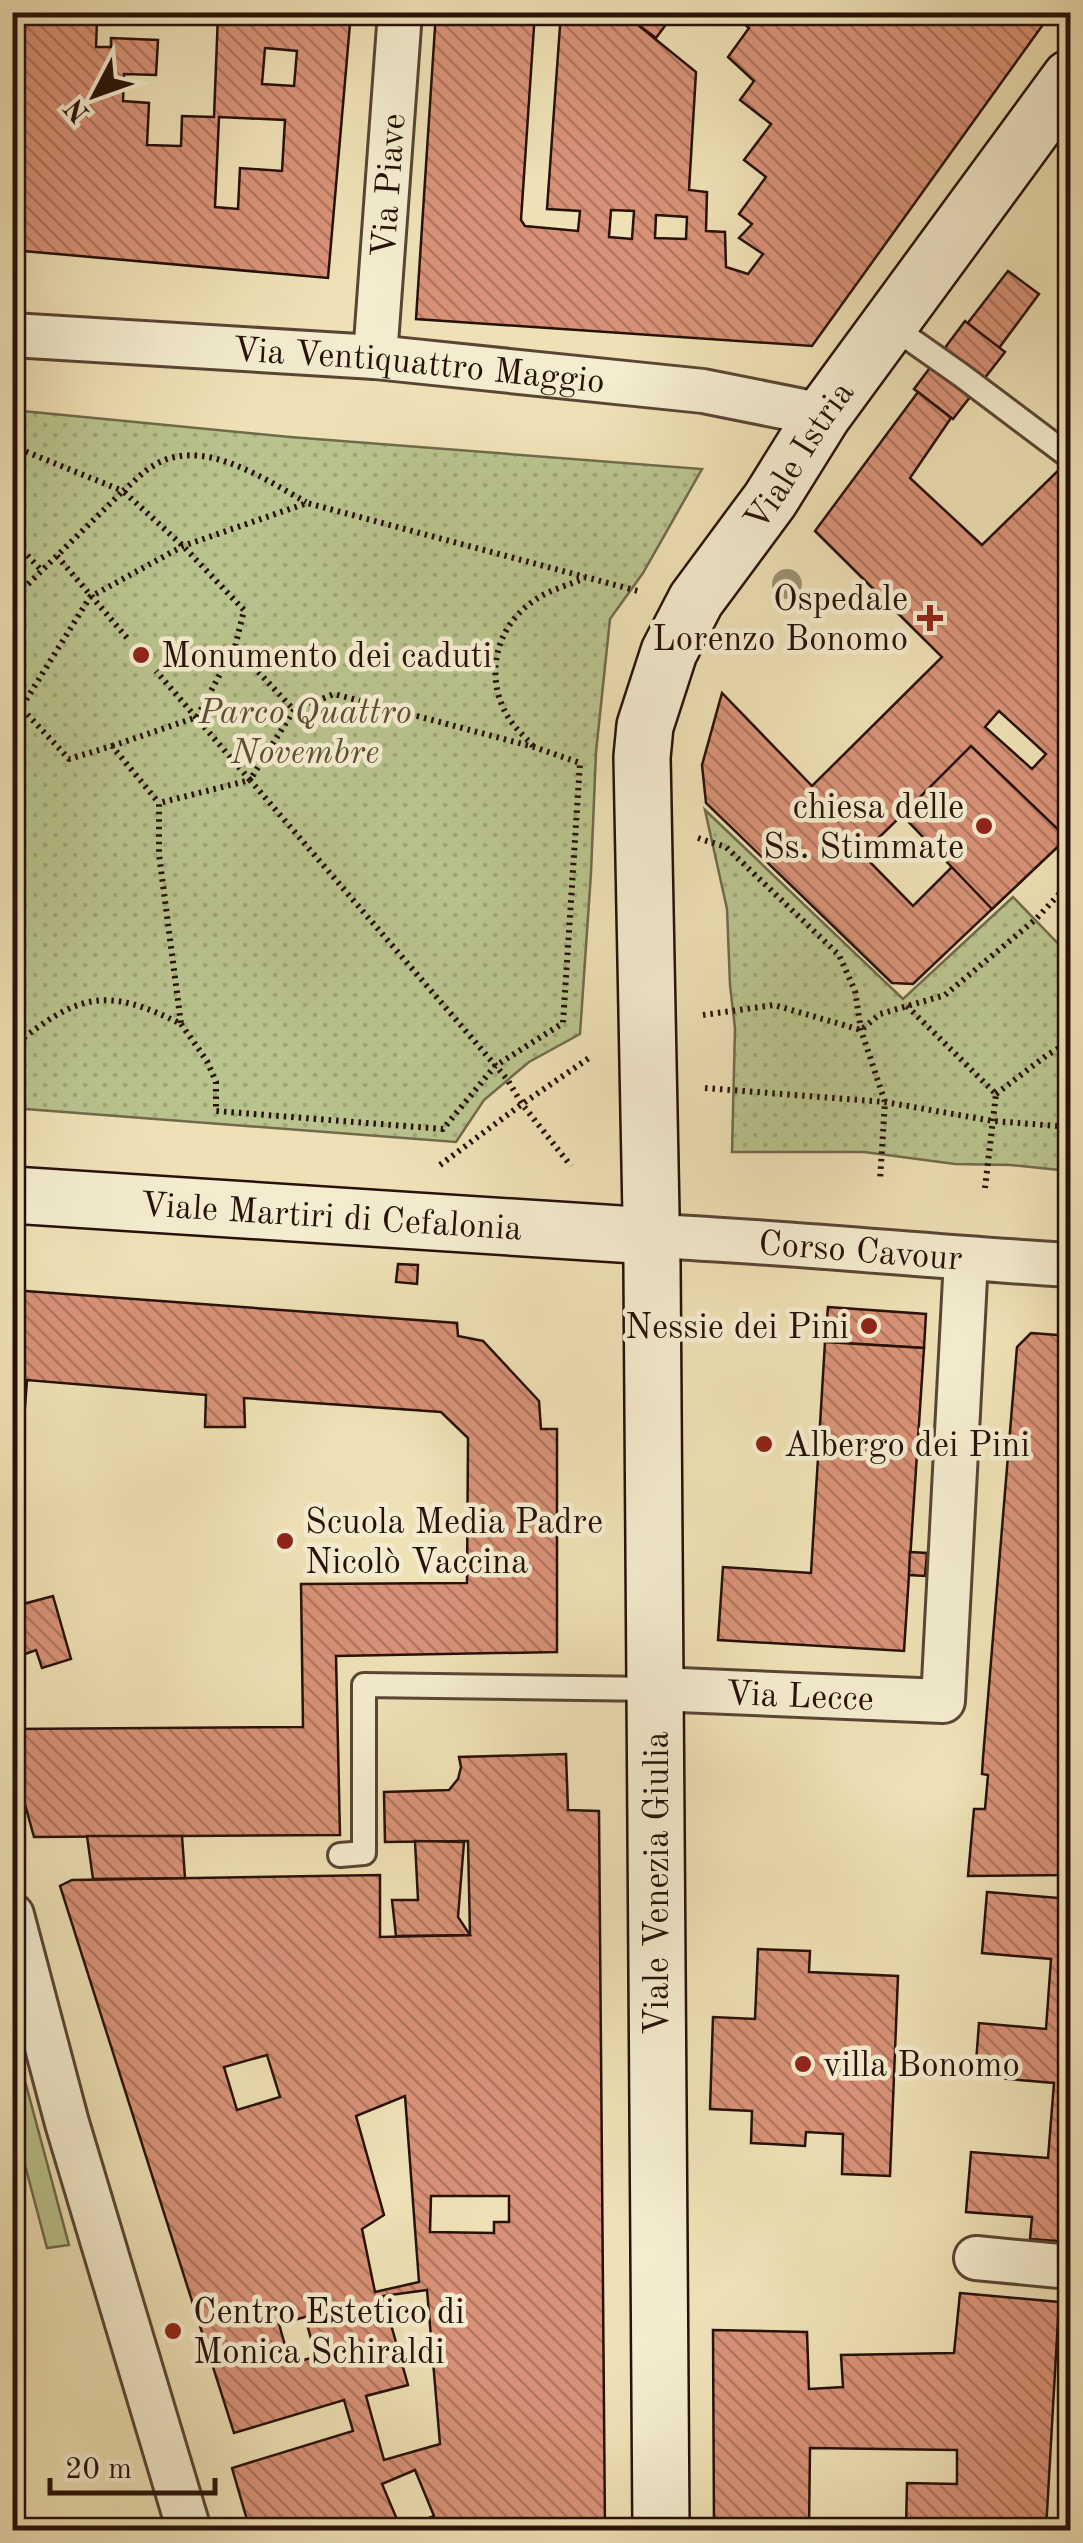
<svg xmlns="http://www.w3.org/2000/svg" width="1083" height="2543" font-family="'Old Standard TT',serif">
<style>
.green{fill:#b9c38d;stroke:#706a4b;stroke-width:2.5}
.park{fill:url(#park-dots);stroke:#706a4b;stroke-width:2.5}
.building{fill:url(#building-back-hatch);stroke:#271109;stroke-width:2.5;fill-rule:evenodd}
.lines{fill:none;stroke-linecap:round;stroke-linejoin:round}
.lane-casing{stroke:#594534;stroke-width:28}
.street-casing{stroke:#594534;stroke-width:48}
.secondary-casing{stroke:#271109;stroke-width:60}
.path{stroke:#271109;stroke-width:6;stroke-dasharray:2.5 5;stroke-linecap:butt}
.lane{stroke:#f4eccf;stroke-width:22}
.street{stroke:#f4eccf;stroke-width:42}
.secondary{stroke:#f4eccf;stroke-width:55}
.tree{fill:#9d9170}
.poi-dot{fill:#8f2418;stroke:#f4eccf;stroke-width:4}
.labels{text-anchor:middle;stroke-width:9;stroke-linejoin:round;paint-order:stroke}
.street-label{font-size:35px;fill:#271109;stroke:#f4eccf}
.poi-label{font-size:35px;fill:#271109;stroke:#f4eccf;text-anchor:start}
.park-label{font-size:35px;font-style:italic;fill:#5a4f37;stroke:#f4eccf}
</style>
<defs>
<pattern id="park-dots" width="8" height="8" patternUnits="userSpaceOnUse" patternTransform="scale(2.5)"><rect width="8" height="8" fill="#b9c38d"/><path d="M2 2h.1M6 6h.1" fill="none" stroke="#9fa678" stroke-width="1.8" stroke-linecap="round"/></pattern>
<pattern id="building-back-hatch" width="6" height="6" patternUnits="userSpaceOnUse" patternTransform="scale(2.5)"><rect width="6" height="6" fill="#d99277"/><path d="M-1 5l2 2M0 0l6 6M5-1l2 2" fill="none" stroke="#b07660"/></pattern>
</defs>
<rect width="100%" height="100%" fill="#eee1b5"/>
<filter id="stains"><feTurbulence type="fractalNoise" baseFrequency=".002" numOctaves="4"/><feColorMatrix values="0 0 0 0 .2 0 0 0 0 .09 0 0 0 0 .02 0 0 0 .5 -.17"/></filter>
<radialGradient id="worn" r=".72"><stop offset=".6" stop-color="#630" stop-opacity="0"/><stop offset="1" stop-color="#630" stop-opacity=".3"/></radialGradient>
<polygon class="green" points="12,2040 14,2040 69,2245 47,2248 13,2120"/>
<g class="park">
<polygon points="12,410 290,437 702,469 643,573 610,619 596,752 591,873 580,1034 529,1062 484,1100 456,1142 13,1108"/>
<polygon points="705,810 903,999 1013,897 1070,956 1070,1171 1010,1165 955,1164 864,1152 732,1152 735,1028 730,985 727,909"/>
</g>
<g class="building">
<path d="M 26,12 L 131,12 L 131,22 L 97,21 L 96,47 L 111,47 L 111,38 L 158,40 L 156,75 L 124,74 L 123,101 L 149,103 L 147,145 L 181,146 L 182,116 L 214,117 L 218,14 L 190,12 L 351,12 L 328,278 L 12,250 ZM 265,48 L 297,51 L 294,86 L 262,84 ZM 219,117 L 285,120 L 282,171 L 240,168 L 238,209 L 215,207 Z"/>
<path d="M 436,12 L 535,12 L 521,220 L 525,226 L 578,231 L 580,211 L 547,209 L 561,12 L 633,12 L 633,21 L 696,72 L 689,190 L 707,192 L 706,231 L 725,232 L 726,267 L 748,274 L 763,254 L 739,238 L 752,224 L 739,214 L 766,177 L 744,160 L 771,124 L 740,100 L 754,81 L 728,57 L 749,28 L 730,12 L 1052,12 L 812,346 L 416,319 ZM 611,210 L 634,211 L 632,239 L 609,237 ZM 656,215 L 687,217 L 686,239 L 655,238 Z"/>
<polygon points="633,12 662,12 670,19 656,38 633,21"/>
<polygon points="1008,271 1039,294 999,348 967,324"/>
<polygon points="965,321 1005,352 953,419 914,389"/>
<path d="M 918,392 L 951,418 L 910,478 L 982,545 L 1070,459 L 1070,835 L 913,984 L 892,983 L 706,803 L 702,765 L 722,693 L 812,786 L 942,657 L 815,531 ZM 999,711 L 1046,754 L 1032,769 L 985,727 ZM 902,815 L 952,867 L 913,906 L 862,854 Z"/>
<polygon points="971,746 1067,838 992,909 902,815"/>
<polygon points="398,1264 418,1265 417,1284 396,1282"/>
<polygon points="12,1290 457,1323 458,1336 483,1341 539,1401 541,1429 557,1429 557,1652 336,1656 340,1835 34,1837 12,1757 12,1729 303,1727 301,1584 467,1583 468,1438 441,1412 244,1398 245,1427 205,1427 206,1395 27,1380 16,1526 12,1525"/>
<polygon points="828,1307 926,1314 924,1348 825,1342"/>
<polygon points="1031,1333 1070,1336 1070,1875 968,1876 974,1809 985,1809 988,1775 982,1774 983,1758 1017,1347"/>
<polygon points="825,1342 924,1348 904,1651 718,1640 723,1567 811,1573"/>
<polygon points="910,1552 927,1553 925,1576 909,1575"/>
<polygon points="53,1596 71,1659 42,1668 36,1650 25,1654 12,1607"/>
<path d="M 566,1754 L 568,1810 L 599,1811 L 605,2530 L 250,2530 L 232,2468 L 353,2431 L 344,2400 L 234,2433 L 60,1886 L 72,1880 L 380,1875 L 380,1937 L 470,1935 L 468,1841 L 385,1842 L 384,1792 L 449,1790 L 458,1779 L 461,1767 L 459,1757 ZM 267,2055 L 280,2097 L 237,2110 L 224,2067 ZM 405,2096 L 419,2282 L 375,2292 L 362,2229 L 384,2215 L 356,2116 ZM 431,2196 L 509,2196 L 509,2222 L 494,2222 L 494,2233 L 430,2232 ZM 427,2290 L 440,2444 L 384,2460 L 366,2396 L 408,2385 L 383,2296 ZM 305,2317 L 316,2357 L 290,2363 L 279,2324 ZM 415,2470 L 434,2516 L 401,2529 L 382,2484 Z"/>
<polygon points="87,1836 182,1836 185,1878 93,1879"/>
<polygon points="415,1841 464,1842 458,1917 470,1935 396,1936 392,1900 418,1900"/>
<polygon points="987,1892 1070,1899 1070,2242 1030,2239 1032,2217 966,2212 971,2152 1048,2158 1054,2083 975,2076 979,2023 1046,2029 1051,1959 982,1953"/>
<polygon points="758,1949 810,1951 809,1972 898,1976 890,2176 842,2174 843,2134 806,2132 805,2146 751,2143 752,2111 710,2109 713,2017 755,2019"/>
<polygon points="960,2293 1059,2302 1046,2530 906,2530 907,2483 957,2484 957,2450 810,2448 809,2530 714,2530 713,2330 807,2332 809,2389 843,2387 841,2355 954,2353"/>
</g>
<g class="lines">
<defs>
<g id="lane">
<polyline points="890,325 961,375 1066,454"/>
<polyline points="340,1855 364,1853 364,1685 655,1689"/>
</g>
<g id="street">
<path id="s1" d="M 12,335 L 375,357 L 703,391 L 823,415"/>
<path id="s2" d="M 375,357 L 400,12"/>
<path id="s3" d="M 651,1236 C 791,1242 931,1257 1070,1265"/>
<path id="s4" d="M 655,1689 L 943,1701 L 966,1259"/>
<polyline points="12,1915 67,2123 189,2530"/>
<polyline points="976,2258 1070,2267"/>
</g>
<g id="secondary">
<path id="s5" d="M 12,1195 L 651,1236"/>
<path id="s6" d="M 661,2530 L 652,1266 L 642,757 L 645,726 L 669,652 L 696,600 L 770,500 L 823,415 L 1070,78"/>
</g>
</defs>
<use href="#lane" class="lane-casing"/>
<use href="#street" class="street-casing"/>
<use href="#secondary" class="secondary-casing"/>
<g class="path">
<path d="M 12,446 L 123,491 C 133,483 142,472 153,466 C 201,435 264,479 306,502"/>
<polyline points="12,539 42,571"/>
<polyline points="57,556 128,639"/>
<polyline points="12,600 123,491 183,546 244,610 235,647 294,710 250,780 156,671"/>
<polyline points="12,698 69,759 112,746 159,803"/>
<polyline points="12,717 21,708 90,597 183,546 307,503 638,591"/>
<polyline points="112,746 197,717 234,648"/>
<path d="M 533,746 C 525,737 514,727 508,717 C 484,677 495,626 535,600 C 549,590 569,585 585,578"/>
<polyline points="698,838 726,847 839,955 855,991 861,1030 885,1102 880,1180"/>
<polyline points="907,1006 996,1094 985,1188"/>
<polyline points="703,1015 774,1005 861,1030 880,1014 945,995 1036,919 1062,891 1070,899"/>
<polyline points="181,1024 207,1061 216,1082 216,1111 443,1129 495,1066 563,1023 580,763 534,747 334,694 294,710"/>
<path d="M 12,1047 C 77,995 104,985 181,1024 L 159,854 L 159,803 L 250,780 L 507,1079 L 522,1104 L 571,1166"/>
<polyline points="705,1088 885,1102 993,1121 1070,1127"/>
<polyline points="996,1094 1047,1055 1070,1042"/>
<polyline points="440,1165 522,1104 592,1056"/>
<polyline points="32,2530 54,2524"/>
</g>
<use href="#lane" class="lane"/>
<use href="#street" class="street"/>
<use href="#secondary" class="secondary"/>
</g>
<circle class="tree" cx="787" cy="584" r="15"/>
<g class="poi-dot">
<path d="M925 603h10v10h10v10h-10v10h-10v-10h-10v-10h10z"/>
<circle cx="141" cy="655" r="10"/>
<circle cx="984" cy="826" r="10"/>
<circle cx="869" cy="1326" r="10"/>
<circle cx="764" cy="1444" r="10"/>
<circle cx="285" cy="1541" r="10"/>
<circle cx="803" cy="2064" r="10"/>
<circle cx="173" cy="2331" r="10"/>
</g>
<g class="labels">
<g class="street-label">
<text dy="12" stroke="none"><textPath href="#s2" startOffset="172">Via Piave</textPath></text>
<text dy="12" stroke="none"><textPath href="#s1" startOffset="408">Via Ventiquattro Maggio</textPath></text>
<text dy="12" stroke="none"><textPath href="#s6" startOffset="2118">Viale Istria</textPath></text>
<text dy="12" stroke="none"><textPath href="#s5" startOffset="320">Viale Martiri di Cefalonia</textPath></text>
<text dy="12" stroke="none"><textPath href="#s3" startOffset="210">Corso Cavour</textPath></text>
<text dy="12" stroke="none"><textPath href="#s4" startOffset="145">Via Lecce</textPath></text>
<text transform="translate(656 1883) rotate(-90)" y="12">Viale Venezia Giulia</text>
</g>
<g class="poi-label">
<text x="908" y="610" text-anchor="end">Ospedale<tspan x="908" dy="40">Lorenzo Bonomo</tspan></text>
<text x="161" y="667">Monumento dei caduti</text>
<text x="964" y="818" text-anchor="end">chiesa delle<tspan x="964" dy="40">Ss. Stimmate</tspan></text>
<text x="849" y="1338" text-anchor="end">Nessie dei Pini</text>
<text x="784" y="1456">Albergo dei Pini</text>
<text x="305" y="1533">Scuola Media Padre<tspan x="305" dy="40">Nicolò Vaccina</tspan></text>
<text x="823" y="2076">villa Bonomo</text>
<text x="193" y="2323">Centro Estetico di<tspan x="193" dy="40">Monica Schiraldi</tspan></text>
</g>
<g class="park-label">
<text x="305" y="723">Parco Quattro<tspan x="305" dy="40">Novembre</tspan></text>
</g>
</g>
<rect width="1083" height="2543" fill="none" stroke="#eee1b5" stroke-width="50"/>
<rect x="15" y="15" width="1053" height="2513" fill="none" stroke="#271109" stroke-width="5"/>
<rect x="25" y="25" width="1033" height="2493" fill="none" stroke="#271109" stroke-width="2.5"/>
<g transform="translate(95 95) rotate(229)" stroke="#f4eccf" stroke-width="8" paint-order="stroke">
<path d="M0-8L18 38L0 25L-18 38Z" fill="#271109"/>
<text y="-15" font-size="28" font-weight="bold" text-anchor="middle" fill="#271109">N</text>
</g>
<path d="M50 2478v15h165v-15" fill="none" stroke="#271109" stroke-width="5"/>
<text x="65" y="2478" font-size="30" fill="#271109" stroke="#f4eccf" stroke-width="8" paint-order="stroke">20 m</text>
<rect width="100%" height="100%" filter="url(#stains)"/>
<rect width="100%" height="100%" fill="url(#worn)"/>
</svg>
